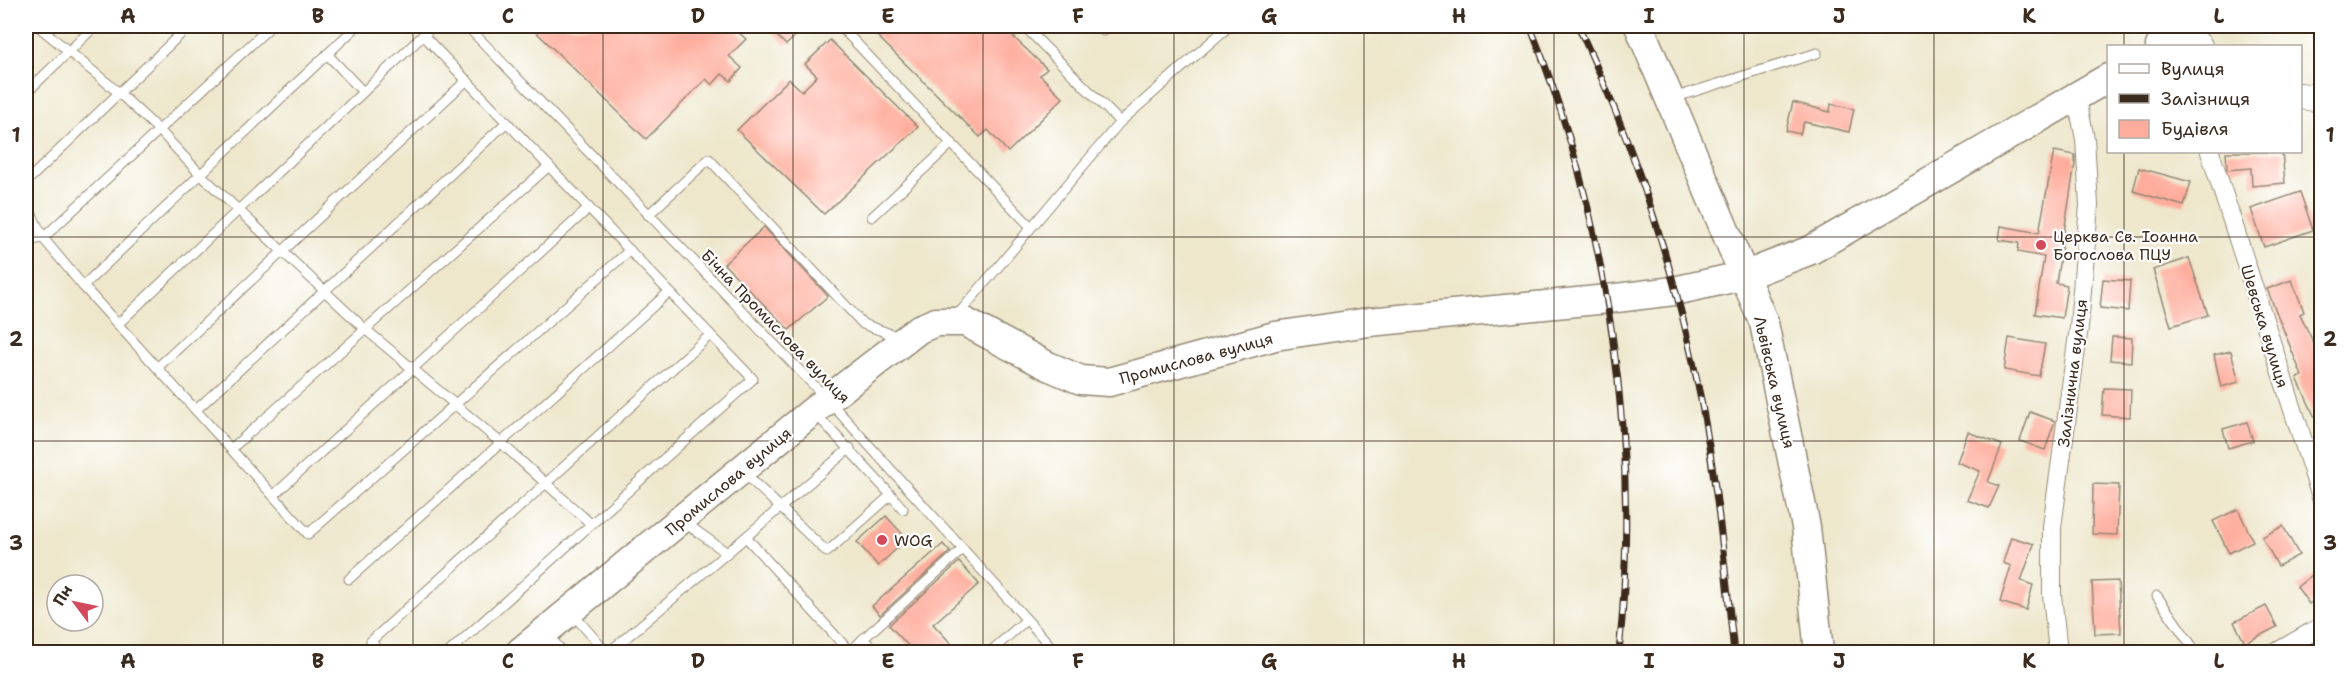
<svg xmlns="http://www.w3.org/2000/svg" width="2347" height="678" font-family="'Shantell Sans',sans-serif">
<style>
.building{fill:#feac9b}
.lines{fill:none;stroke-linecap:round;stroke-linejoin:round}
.service-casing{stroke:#948875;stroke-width:11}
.minor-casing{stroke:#948875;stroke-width:20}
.secondary-casing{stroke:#948875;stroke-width:28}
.primary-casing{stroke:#948875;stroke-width:31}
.service{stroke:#fff;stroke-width:9}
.minor{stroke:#fff;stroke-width:18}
.secondary{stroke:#fff;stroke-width:26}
.primary{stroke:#fff;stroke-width:28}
.rail-casing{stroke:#3b2a1e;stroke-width:7}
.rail{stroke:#fff;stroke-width:4.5;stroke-dasharray:14;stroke-linecap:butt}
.grid{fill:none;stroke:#3b2a1e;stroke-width:1.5;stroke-opacity:0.55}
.poi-dot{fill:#d1495b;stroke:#fff;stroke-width:2}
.labels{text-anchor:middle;stroke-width:4.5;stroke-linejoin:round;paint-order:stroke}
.poi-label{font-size:16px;fill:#3b2a1e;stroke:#fff;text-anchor:start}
.street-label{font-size:16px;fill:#3b2a1e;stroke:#fff}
.neatline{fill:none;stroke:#3b2a1e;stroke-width:2}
.grid-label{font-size:20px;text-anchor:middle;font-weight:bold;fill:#3b2a1e}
</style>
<rect width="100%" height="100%" fill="#fff"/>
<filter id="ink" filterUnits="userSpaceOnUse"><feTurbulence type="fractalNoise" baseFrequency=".0167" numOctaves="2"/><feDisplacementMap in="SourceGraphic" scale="12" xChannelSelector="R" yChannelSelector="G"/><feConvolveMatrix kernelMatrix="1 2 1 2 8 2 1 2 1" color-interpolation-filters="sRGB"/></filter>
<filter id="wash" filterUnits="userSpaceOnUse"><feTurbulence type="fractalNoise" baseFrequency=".008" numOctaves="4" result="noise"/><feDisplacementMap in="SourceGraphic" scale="24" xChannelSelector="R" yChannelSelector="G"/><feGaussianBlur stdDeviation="1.35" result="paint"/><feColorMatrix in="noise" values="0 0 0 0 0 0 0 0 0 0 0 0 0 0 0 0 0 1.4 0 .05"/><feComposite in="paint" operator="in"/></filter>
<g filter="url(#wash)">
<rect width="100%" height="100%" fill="#eee7cc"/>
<g id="blocks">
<g class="building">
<polygon points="530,26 731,26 746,39 729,56 742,68 731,81 722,74 712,85 706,79 646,139"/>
<polygon points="767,26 806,26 786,45"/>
<polygon points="867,26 1002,26 1047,69 1040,75 1063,98 1008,152 988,130 980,137"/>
<polygon points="830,40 918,127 824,214 737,130 789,79 802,91 817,76 805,64"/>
<polygon points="1793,102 1830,112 1831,104 1854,109 1849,132 1804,122 1800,134 1786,131"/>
<polygon points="2054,151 2075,155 2075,163 2056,283 2067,285 2062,318 2035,314 2044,257 2018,252 2019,243 1999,240 2001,226 2039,233"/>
<polygon points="2226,152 2282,152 2285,183 2252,186 2251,168 2227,170"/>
<polygon points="2139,168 2191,182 2184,206 2133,191"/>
<polygon points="2300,192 2313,230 2264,247 2251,209"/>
<polygon points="764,227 828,296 789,330 724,264"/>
<polygon points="2189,258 2208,315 2171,326 2153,270"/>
<polygon points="2103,279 2130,281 2128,311 2100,308"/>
<polygon points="2292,280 2304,312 2300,314 2322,361 2322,433 2297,378 2302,376 2267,289"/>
<polygon points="2112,337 2132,338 2131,362 2110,360"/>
<polygon points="2009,338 2045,344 2039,376 2004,370"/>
<polygon points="2231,351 2239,382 2221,387 2214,355"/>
<polygon points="2104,388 2131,389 2130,417 2102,415"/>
<polygon points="2030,412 2055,421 2045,450 2020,441"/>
<polygon points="2247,422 2253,441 2228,448 2223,429"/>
<polygon points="1968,432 2002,445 1988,482 1999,486 1989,508 1967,500 1980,471 1957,462"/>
<polygon points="2093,484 2119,485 2117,535 2092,534"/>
<polygon points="2238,509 2253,541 2229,553 2213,521"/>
<polygon points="886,516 907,539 878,566 857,542"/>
<polygon points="2283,526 2299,555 2278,566 2262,537"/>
<polygon points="2011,537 2034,544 2021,581 2033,585 2026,610 2000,602 2011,566 2003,563"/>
<polygon points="943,544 950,552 880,615 872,606"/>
<polygon points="959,562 979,584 933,624 959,652 914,652 889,625"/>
<polygon points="2322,567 2322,594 2309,604 2297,587"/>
<polygon points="2118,581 2121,633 2095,634 2092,582"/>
<polygon points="2266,606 2277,627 2245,643 2234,622"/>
</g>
</g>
</g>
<g filter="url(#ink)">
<use href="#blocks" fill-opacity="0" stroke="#948875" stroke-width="1.5"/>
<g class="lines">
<defs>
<g id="service">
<polyline points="38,26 118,92 160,131 200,174 365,329 501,443 591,524"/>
<polyline points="467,26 828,400 1056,652"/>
<polyline points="840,26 1031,227"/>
<polyline points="1024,26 1120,122"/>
<polyline points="1103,31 1109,26"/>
<polyline points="423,35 753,379 449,652"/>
<polyline points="327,54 363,92"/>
<polyline points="26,93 95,26"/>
<polyline points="1673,98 1817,53"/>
<polyline points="26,182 189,26"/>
<polyline points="26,202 43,238 83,286 308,534 630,250"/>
<polyline points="648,215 709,159 863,324 899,337"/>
<polyline points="872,217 952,143"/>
<polyline points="26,241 43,238 271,26"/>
<polyline points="83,286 357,26"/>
<polyline points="956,317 1120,122 1229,26"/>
<polyline points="119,323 433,26"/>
<polyline points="158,367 467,80"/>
<polyline points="196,410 507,122"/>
<polyline points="231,449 549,166"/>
<polyline points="743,472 827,552 891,495 815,413"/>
<polyline points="274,495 589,208"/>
<polyline points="891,495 903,509"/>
<polyline points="684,522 727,553 850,448"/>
<polyline points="746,537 850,652 863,639"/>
<polyline points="349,579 669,292"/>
<polyline points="2157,596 2196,652"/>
<polyline points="572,613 606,652"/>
<polyline points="546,633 563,652"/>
<polyline points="379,652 371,641 710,335"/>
<polyline points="609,652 727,553"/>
<polyline points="876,652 863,639 963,549"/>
<polyline points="990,652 1026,620"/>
<polyline points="1038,652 1046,642"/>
</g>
<g id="minor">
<polyline points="2210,152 2322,500"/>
<polyline points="2058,652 2052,595 2052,527 2079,327 2089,205 2085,139 2076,94"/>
<polyline points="2277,652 2322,626"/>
</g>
<g id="secondary">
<polyline points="2183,32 2199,46"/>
<polyline points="2300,96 2322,99"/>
</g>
<g id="primary">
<polyline points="1639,26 1764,323 1806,527 1819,652"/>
<polyline points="2160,46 2183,32 2180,26"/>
<polyline points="520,652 813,411 919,329 936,322 965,322 1048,366 1081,380 1109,382 1275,336 1369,322 1608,299 1674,291 1746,275 1811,250 2108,78"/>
</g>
</defs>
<use href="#service" class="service-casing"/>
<use href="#minor" class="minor-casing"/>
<use href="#secondary" class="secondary-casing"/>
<use href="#primary" class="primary-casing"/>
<use href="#service" class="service"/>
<use href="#minor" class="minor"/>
<use href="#secondary" class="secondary"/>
<use href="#primary" class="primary"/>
<defs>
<g id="rail">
<path d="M 1530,26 C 1608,220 1641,444 1619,652"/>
<path d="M 1578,26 C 1634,144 1676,272 1701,400 C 1717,483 1725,569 1734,652"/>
</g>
</defs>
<use href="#rail" class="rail-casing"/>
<use href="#rail" class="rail"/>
</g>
</g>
<path class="grid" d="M 223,26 L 223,652M 413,26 L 413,652M 603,26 L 603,652M 793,26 L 793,652M 983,26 L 983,652M 1174,26 L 1174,652M 1364,26 L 1364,652M 1554,26 L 1554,652M 1744,26 L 1744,652M 1934,26 L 1934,652M 2124,26 L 2124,46M 2124,152 L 2124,652M 26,237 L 2322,237M 26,441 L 2322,441"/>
<g class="poi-dot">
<circle cx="2041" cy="245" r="6"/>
<circle cx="882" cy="540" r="6"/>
</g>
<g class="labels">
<g class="poi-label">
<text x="2053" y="242">Церква Св. Іоанна<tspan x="2053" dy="18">Богослова ПЦУ</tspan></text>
<text x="894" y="546">WOG</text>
</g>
<g class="street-label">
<text transform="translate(776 326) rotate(46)" y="6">Бічна Промислова вулиця</text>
<text transform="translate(2265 326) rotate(73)" y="6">Шевська вулиця</text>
<text transform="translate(1196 358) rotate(-15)" y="6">Промислова вулиця</text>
<text transform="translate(2072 373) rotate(-83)" y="6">Залізнична вулиця</text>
<text transform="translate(1775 382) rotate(77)" y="6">Львівська вулиця</text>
<text transform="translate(728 481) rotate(-40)" y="6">Промислова вулиця</text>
</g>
</g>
<rect width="2347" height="678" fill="none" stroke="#fff" stroke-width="66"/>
<rect x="2107" y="45" width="195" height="108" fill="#ffffff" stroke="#b1aaa5" stroke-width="1.5"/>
<rect x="2119" y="64" width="30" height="9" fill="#ffffff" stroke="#b1aaa5" stroke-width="1.5"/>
<text x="2161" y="75" font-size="18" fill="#3b2a1e">Вулиця</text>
<rect x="2119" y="94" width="30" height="9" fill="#3b2a1e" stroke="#b1aaa5" stroke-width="1.5"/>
<text x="2161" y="105" font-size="18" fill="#3b2a1e">Залізниця</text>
<rect x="2119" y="120" width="30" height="18" fill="#feac9b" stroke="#b1aaa5" stroke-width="1.5"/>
<text x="2161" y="135" font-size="18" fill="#3b2a1e">Будівля</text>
<g transform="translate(75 603) rotate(302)"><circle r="28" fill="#ffffff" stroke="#b1aaa5" stroke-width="1.5"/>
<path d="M0-4.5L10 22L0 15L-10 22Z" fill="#d1495b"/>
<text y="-9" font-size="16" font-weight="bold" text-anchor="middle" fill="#3b2a1e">Пн</text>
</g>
<rect x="33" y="33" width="2281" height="612" class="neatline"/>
<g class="grid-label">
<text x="128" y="23">A</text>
<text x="318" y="23">B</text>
<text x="508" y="23">C</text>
<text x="698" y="23">D</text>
<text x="888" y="23">E</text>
<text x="1078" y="23">F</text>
<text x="1269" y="23">G</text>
<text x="1459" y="23">H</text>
<text x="1649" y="23">I</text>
<text x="1839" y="23">J</text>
<text x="2029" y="23">K</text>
<text x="2219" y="23">L</text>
<text x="16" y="142">1</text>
<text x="2330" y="142">1</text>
<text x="16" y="346">2</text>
<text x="2330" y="346">2</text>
<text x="16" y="550">3</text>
<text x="2330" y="550">3</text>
<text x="128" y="668">A</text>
<text x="318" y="668">B</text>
<text x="508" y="668">C</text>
<text x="698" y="668">D</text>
<text x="888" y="668">E</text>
<text x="1078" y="668">F</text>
<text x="1269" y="668">G</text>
<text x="1459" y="668">H</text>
<text x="1649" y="668">I</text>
<text x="1839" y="668">J</text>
<text x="2029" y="668">K</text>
<text x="2219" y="668">L</text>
</g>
</svg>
